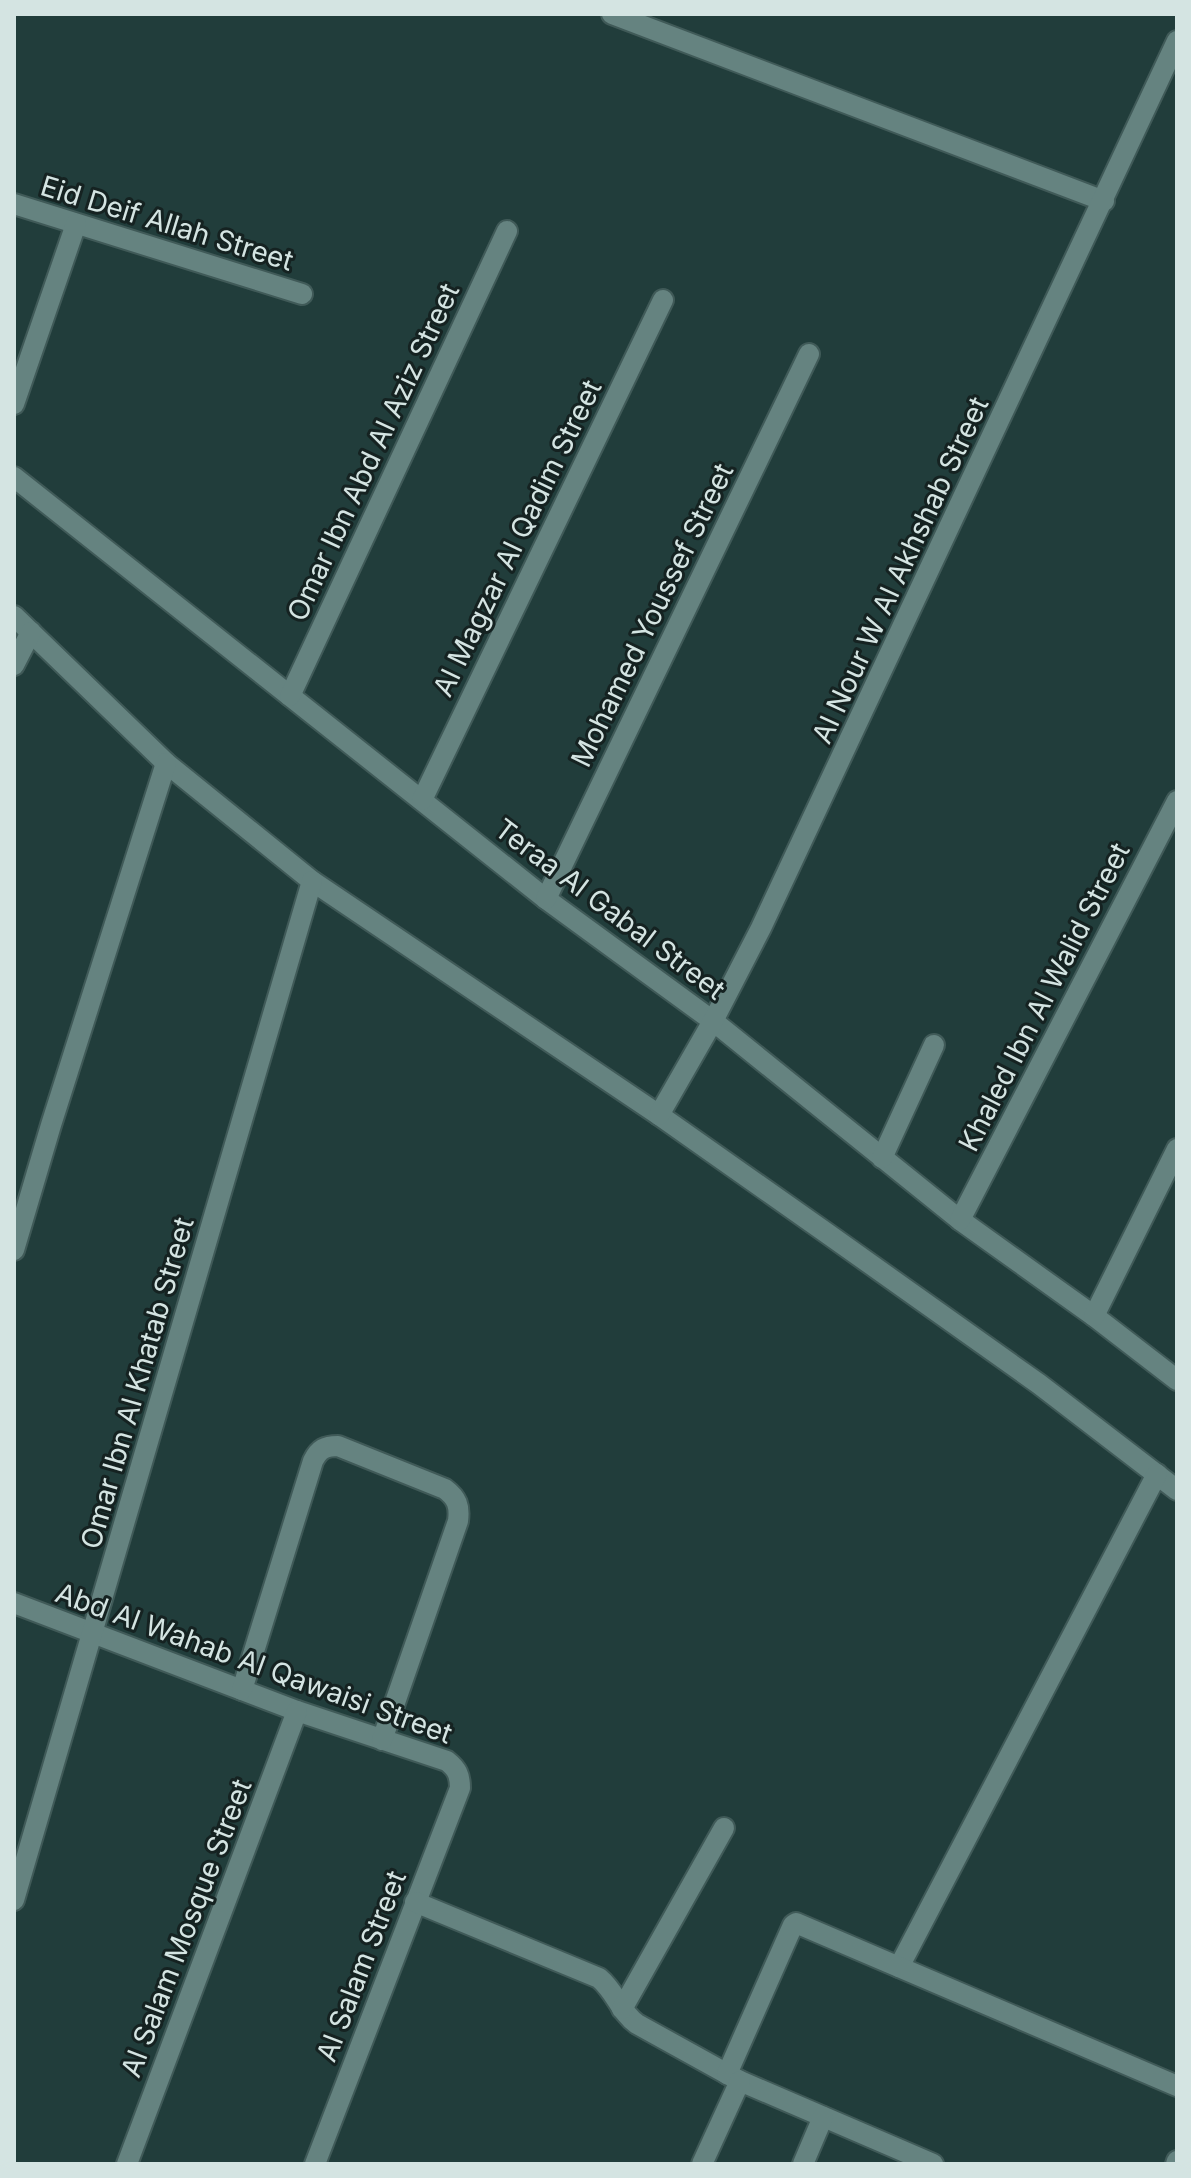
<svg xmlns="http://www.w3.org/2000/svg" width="1191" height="2178" font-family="Inter,sans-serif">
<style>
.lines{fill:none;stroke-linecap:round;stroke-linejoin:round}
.minor-casing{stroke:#405a58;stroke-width:24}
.minor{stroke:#658380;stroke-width:20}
.labels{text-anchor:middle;stroke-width:6;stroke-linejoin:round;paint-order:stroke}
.street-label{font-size:28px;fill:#d4e4e2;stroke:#152221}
</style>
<rect width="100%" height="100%" fill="#213d3b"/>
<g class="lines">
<defs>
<g id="minor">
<polyline points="612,14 1104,201"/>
<polyline points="14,204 302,294"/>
<polyline points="14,404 76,224"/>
<polyline points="14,477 546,899 713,1021 960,1220 1094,1316 1177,1380"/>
<polyline points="14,616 166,763 312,881 659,1115 828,1234 1039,1384 1177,1490"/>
<polyline points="14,665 31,632"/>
<polyline points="290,696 507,231"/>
<polyline points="422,800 663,300"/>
<polyline points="546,899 809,354"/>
<polyline points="659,1115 713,1021 761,928 1177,41"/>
<polyline points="882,1158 934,1045"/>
<polyline points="960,1220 1177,801"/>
<polyline points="14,1250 51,1125 166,763"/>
<polyline points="1094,1316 1177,1149"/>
<path d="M 14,1603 L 297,1711 L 447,1761 C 457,1769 460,1775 460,1788 L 315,2164"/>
<path d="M 242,1690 L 313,1461 C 319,1449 325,1446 338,1446 L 445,1489 C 457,1498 460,1506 458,1521 L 382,1740"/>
<polyline points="14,1900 312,881"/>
<path d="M 415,1902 L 599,1978 C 616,1992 620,2012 637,2024 L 740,2081 L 933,2164"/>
<polyline points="899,1967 1157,1474"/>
<polyline points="622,2009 724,1828"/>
<polyline points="727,2074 793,1925 796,1923 1177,2086"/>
<polyline points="127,2164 297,1711"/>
<polyline points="702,2164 740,2081"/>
<polyline points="803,2164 823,2117"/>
<polyline points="1176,2164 1177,2161"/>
</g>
</defs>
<use href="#minor" class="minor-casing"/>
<use href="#minor" class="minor"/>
</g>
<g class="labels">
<g class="street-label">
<text transform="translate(167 223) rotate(17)" y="10">Eid Deif Allah Street</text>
<text transform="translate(373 452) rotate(-65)" y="10">Omar Ibn Abd Al Aziz Street</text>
<text transform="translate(517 538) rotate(-64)" y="10">Al Magzar Al Qadim Street</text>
<text transform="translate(900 570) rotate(-65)" y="10">Al Nour W Al Akhshab Street</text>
<text transform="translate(652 615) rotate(-64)" y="10">Mohamed Youssef Street</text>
<text transform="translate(610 909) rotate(37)" y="10">Teraa Al Gabal Street</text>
<text transform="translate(1044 997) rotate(-63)" y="10">Khaled Ibn Al Walid Street</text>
<text transform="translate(137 1383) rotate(-74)" y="10">Omar Ibn Al Khatab Street</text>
<text transform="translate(254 1663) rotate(20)" y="10">Abd Al Wahab Al Qawaisi Street</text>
<text transform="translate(186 1928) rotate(-69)" y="10">Al Salam Mosque Street</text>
<text transform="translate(361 1966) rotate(-69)" y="10">Al Salam Street</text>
</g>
</g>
<rect width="1191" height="2178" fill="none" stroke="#d4e4e2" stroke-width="32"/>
</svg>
